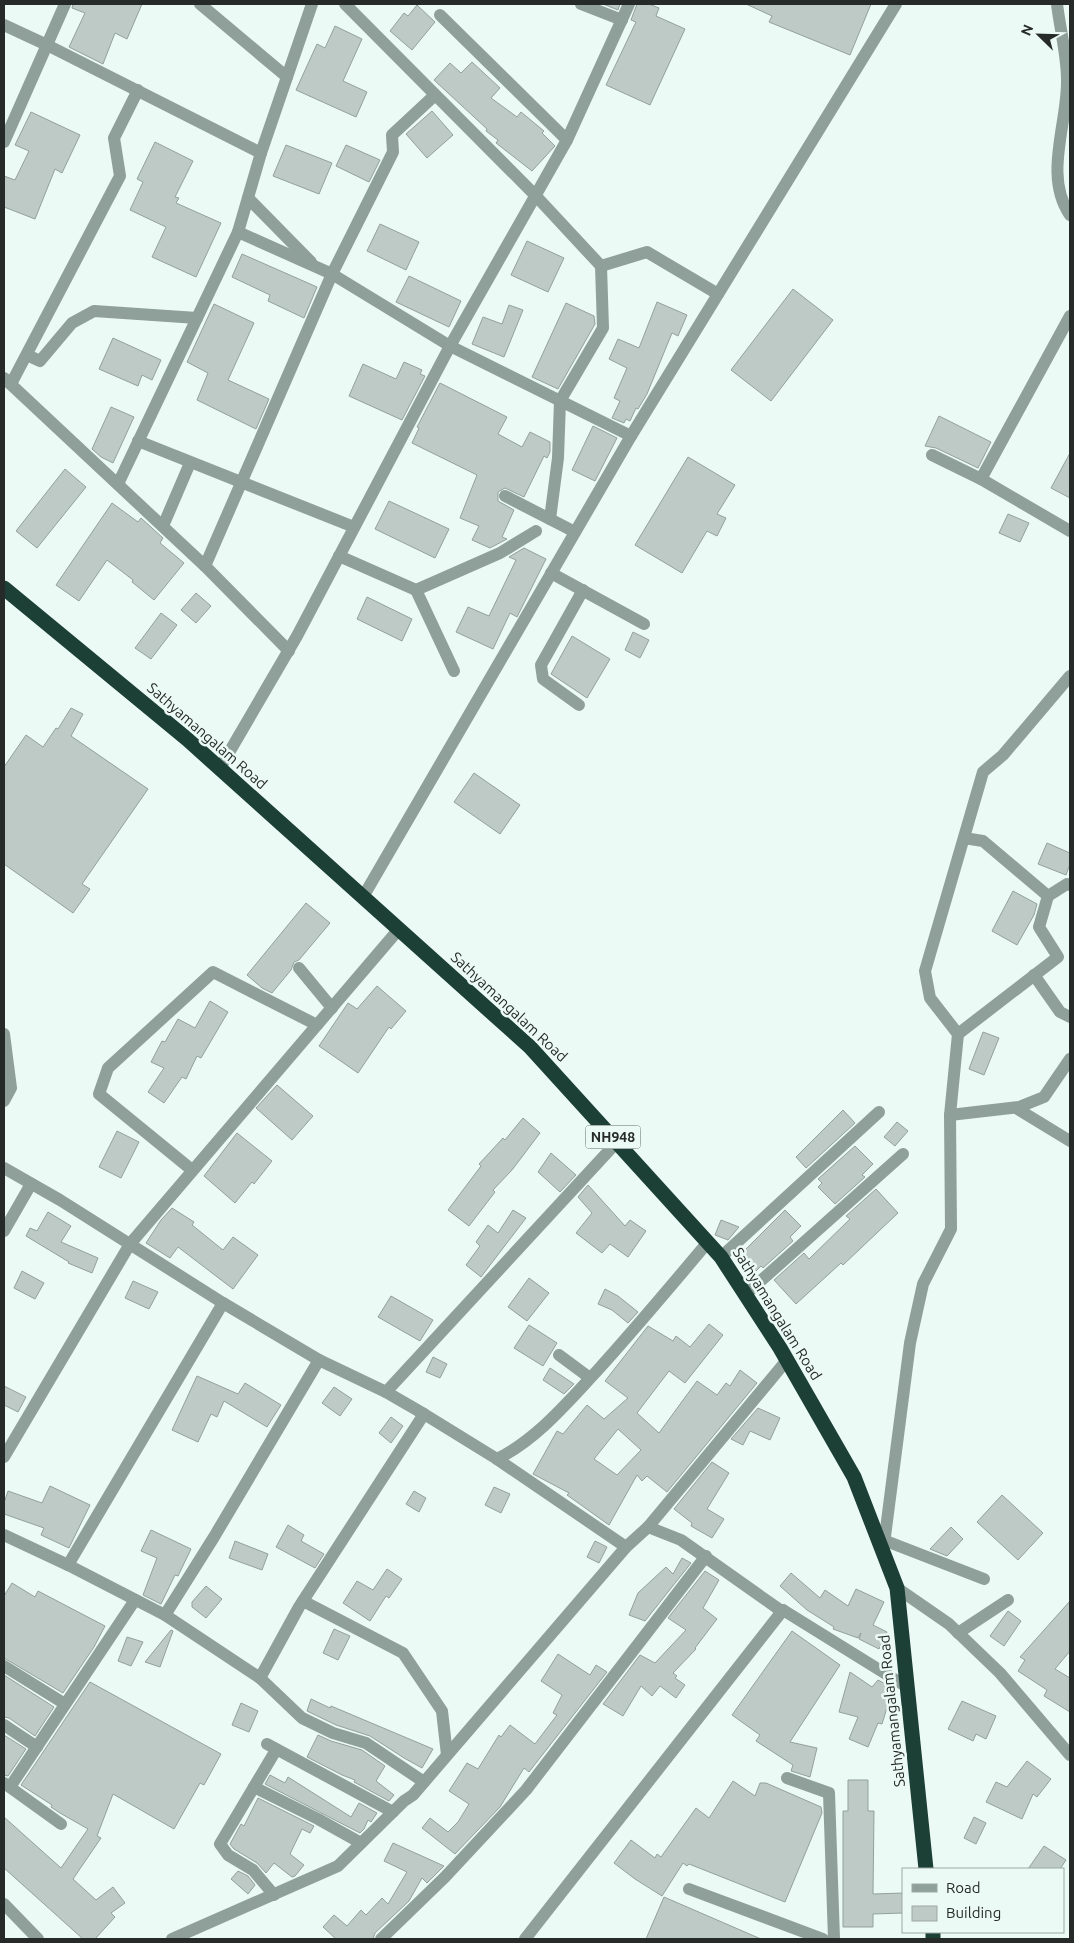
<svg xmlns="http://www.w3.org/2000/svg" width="1074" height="1943" font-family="Ubuntu,sans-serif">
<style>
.building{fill:#bdcac6;stroke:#93a09b;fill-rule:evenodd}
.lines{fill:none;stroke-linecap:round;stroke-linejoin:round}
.minor{stroke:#8f9f9a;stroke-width:12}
.highway{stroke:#1c3f36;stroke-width:15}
.labels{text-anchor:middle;stroke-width:5;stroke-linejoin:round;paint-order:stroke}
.shield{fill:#ecfaf6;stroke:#616966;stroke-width:1}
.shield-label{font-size:14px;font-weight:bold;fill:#262b29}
.street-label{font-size:15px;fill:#262b29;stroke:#ecfaf6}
</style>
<rect width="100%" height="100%" fill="#ecfaf6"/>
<g class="building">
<polygon points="73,4 142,4 127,39 115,33 103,64 69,47 85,13 72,8"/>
<polygon points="603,4 620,4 618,10"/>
<polygon points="637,4 649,4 659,8 656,16 685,29 650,105 606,85 636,22 631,20"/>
<polygon points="746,4 871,4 850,55 769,22 772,16"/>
<polygon points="417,5 435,22 412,50 390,31 404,13 408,16"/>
<polygon points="335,26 362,39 343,81 367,92 356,117 296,90 317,44 325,48"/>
<polygon points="472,62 500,88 491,98 517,117 521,112 544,131 542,133 555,146 532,171 496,143 498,140 486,131 487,129 434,80 450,63 461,73"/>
<polygon points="432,111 453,135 427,158 406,134"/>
<polygon points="31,112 80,135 62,173 55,169 35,219 4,207 4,176 15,180 29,151 15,145"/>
<polygon points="155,142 193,161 175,197 179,198 176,203 221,223 196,277 152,257 166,227 130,210 143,182 137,179"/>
<polygon points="286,145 332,163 319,194 273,176"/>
<polygon points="346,145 380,160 369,182 336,166"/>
<polygon points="380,224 419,242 406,270 367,251"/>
<polygon points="527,241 564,258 548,292 511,275"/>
<polygon points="242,254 317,287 304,318 268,301 270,295 232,277"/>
<polygon points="409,276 461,301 449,327 396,302"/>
<polygon points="793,289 833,320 771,401 731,370"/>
<polygon points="657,302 687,315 678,336 672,333 647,394 638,409 636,408 630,421 626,419 624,423 612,418 620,401 614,398 627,368 609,359 618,339 639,348"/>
<polygon points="566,303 594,316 595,324 558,389 532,377"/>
<polygon points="214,304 254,323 228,380 269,399 256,429 197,400 208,373 187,362"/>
<polygon points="509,305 523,310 504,357 472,344 483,317 502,324"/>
<polygon points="113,338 161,360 152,380 142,375 138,386 99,369"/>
<polygon points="404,362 422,370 420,374 425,376 402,420 349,396 363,364 396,379"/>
<polygon points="440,383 507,417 498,434 522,447 530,432 550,442 550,452 547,458 544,456 524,497 505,488 498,492 498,501 514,510 502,537 507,539 490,548 472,540 479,526 460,518 477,475 412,443 419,428 417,427"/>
<polygon points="111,407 134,417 113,463 101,457 92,449"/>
<polygon points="939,416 991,442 978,468 936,448 925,446"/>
<polygon points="593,426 617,438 595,481 572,470"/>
<polygon points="1070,453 1070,498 1051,488"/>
<polygon points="688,457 735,485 717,514 726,518 717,536 707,531 682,573 635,545"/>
<polygon points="65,469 86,487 37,548 16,531"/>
<polygon points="389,501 449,529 435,558 375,529"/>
<polygon points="112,503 138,522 141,518 163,538 160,543 184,563 154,600 132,582 133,580 107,560 79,601 56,585"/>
<polygon points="1008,514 1029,523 1020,542 999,533"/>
<polygon points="524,548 546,559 517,617 510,613 493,649 456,632 468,607 489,616 516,560 509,557"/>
<polygon points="196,593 211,606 196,623 181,610"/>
<polygon points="367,597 412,619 402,641 357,619"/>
<polygon points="161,613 177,625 151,659 135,648"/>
<polygon points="633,632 649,640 640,658 625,650"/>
<polygon points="572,636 610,659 587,698 551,674"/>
<polygon points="71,708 83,714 71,736 148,789 82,884 90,889 73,913 4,864 4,767 26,735 43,747 56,728 58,729"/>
<polygon points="474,773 520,805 500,834 454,802"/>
<polygon points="1047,843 1070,853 1070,864 1066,875 1038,864"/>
<polygon points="1013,891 1037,904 1034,915 1017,945 992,931"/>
<polygon points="306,903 330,923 299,960 294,962 291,970 272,993 262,988 247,975"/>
<polygon points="377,986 406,1011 391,1029 389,1027 358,1073 319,1046 348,1003 357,1009"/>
<polygon points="210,1001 228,1012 201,1058 197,1056 186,1079 182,1077 164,1103 148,1092 164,1068 151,1062 162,1041 165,1042 178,1019 195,1028"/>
<polygon points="983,1032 999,1038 984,1075 969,1069"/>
<polygon points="277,1085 313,1116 292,1140 256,1108"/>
<polygon points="843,1110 855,1123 806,1168 796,1157"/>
<polygon points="523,1118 540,1133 512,1170 493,1190 495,1192 469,1226 448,1210 481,1166 479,1164 503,1138 505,1140"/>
<polygon points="897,1122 908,1131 895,1146 884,1137"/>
<polygon points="117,1131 139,1142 121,1178 99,1167"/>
<polygon points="237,1133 272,1161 254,1184 252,1182 235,1203 204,1176"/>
<polygon points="855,1146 873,1164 862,1175 865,1177 835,1204 818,1187 822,1183 818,1179"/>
<polygon points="551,1153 576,1175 560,1192 538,1172"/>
<polygon points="588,1185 625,1226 630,1220 646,1231 628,1257 610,1244 602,1253 576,1233 592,1213 578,1197"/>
<polygon points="876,1189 898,1213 843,1265 841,1263 796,1304 774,1280 804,1253 809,1259 850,1219 846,1216"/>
<polygon points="172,1208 194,1222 192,1225 223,1250 233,1237 258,1255 233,1289 178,1247 170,1258 146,1243 161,1220"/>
<polygon points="513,1210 526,1218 481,1277 466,1265 480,1246 476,1242 488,1225 498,1233"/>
<polygon points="785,1210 801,1226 790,1237 793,1241 763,1268 761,1266 756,1271 740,1255"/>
<polygon points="48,1212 71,1226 61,1242 98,1258 92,1273 68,1263 69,1262 26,1236 30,1228 37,1231"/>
<polygon points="721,1220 739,1227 728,1240 715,1235"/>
<polygon points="22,1271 44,1283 35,1299 14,1288"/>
<polygon points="529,1278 549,1293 527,1321 508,1307"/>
<polygon points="133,1281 158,1292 149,1309 125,1298"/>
<polygon points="605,1289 618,1296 638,1312 628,1323 612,1310 598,1304"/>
<polygon points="391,1296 433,1320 420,1341 378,1317"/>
<path d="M 709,1324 L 723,1335 L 685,1383 L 669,1371 L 637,1413 L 659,1433 L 697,1381 L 717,1395 L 726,1383 L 730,1386 L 740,1370 L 757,1383 L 667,1492 L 647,1476 L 642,1481 L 637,1475 L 609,1525 L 567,1495 L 569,1493 L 533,1474 L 557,1431 L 563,1434 L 587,1405 L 604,1419 L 628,1398 L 605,1381 L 648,1326 L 673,1341 L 676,1336 L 690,1347 ZM 618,1429 L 641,1450 L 617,1475 L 594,1459 Z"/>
<polygon points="529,1325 557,1343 543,1366 514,1348"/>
<polygon points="433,1357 447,1364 440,1378 426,1372"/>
<polygon points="550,1368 574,1384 564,1394 543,1380"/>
<polygon points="197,1376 238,1394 245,1383 281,1405 267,1427 224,1401 217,1417 211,1414 198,1442 172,1430"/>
<polygon points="4,1386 26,1397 18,1412 4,1405"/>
<polygon points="334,1387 352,1399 340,1416 322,1403"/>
<polygon points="758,1408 780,1418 770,1440 750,1431 743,1445 731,1439"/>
<polygon points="391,1417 403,1426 391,1443 379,1433"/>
<polygon points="712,1462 729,1473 707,1509 724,1519 712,1538 691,1526 692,1523 674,1509"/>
<polygon points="50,1486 90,1505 69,1548 41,1535 44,1528 4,1514 4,1503 8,1491 42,1503"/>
<polygon points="494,1487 510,1494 501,1513 485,1505"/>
<polygon points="414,1491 426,1498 419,1512 406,1504"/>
<polygon points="1002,1495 1043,1533 1018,1560 977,1522"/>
<polygon points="288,1525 304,1535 301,1541 324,1554 315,1568 276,1547"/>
<polygon points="951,1527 963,1539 947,1556 930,1549"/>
<polygon points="151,1530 191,1549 178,1576 175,1575 161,1604 143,1595 157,1558 141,1551"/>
<polygon points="235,1541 268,1554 262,1570 229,1558"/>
<polygon points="595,1541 607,1547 599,1563 587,1557"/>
<polygon points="682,1558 691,1563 645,1621 629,1615 638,1593 666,1567 673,1574"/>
<polygon points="387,1569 402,1579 389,1598 386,1596 370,1621 343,1603 357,1581 373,1590"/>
<polygon points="705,1571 719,1580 703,1608 717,1619 695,1648 696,1649 673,1673 677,1676 675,1678 685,1685 676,1698 660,1686 652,1696 641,1686 623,1716 603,1704 640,1655 655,1663 686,1630 668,1618"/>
<polygon points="791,1573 820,1598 825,1590 848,1606 856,1589 884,1602 873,1625 887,1632 879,1649 859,1639 861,1633 858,1638 833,1629 834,1627 807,1610 780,1586"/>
<polygon points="12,1583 35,1597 38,1591 105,1626 94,1647 63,1693 4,1658 4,1596"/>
<polygon points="206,1586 222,1599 206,1618 192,1607 192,1602"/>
<polygon points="1070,1601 1070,1651 1055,1669 1070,1678 1070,1712 1044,1696 1047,1690 1018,1671 1025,1660 1020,1657"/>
<polygon points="1008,1611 1021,1621 1004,1646 990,1636"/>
<polygon points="334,1629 350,1636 338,1660 323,1653"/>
<polygon points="171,1630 173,1631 160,1667 145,1662"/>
<polygon points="792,1631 840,1665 790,1742 817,1748 810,1777 791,1771 793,1765 756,1741 760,1735 732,1715"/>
<polygon points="127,1637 143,1642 131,1666 118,1661"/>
<polygon points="558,1654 590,1675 596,1665 607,1672 529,1772 524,1768 500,1807 455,1854 422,1828 430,1818 448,1832 458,1822 469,1804 449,1791 467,1763 478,1769 499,1735 501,1737 510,1725 535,1744 557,1715 553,1713 562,1695 541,1681"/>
<polygon points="850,1672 872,1687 878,1680 893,1688 882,1724 878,1723 868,1747 849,1739 858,1717 839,1712"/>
<polygon points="4,1675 54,1707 35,1736 9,1718 4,1717"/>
<polygon points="90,1682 221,1754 204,1785 200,1783 174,1829 113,1794 97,1836 101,1838 73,1879 96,1900 113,1887 125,1903 111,1913 115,1917 95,1939 83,1939 4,1868 4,1817 61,1868 88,1829 60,1813 51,1807 52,1805 21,1785"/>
<polygon points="311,1699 330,1708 331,1706 433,1749 422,1768 404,1758 370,1736 336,1725 307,1711"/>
<polygon points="962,1701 996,1716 986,1739 976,1734 973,1741 948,1729"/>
<polygon points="241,1703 258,1711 249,1732 232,1725"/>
<polygon points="4,1735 26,1749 8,1776 4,1775"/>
<polygon points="318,1735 331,1741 362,1750 385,1766 376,1781 394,1795 389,1801 354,1782 355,1780 342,1775 307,1757"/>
<polygon points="1027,1761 1051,1779 1037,1797 1033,1794 1022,1819 986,1802 996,1782 1007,1787"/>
<polygon points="270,1775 285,1783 288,1777 351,1817 359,1803 377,1813 371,1822 368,1820 364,1829 360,1833 265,1784"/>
<polygon points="848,1780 868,1780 868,1811 874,1811 873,1894 903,1893 903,1913 873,1914 873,1927 843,1927 843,1811 848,1811"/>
<polygon points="733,1781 755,1796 760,1783 766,1783 821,1807 822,1813 785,1902 689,1864 687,1866 683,1863 662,1896 635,1879 614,1863 631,1840 655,1858 657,1854 661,1857 696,1808 709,1818"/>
<polygon points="258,1798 314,1826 310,1833 302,1829 290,1854 304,1865 295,1876 292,1877 274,1863 266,1873 257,1863 234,1849 230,1844 241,1824 244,1826"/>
<polygon points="974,1817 986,1823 976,1844 964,1838"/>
<polygon points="393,1843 444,1866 427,1883 422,1878 409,1901 375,1933 373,1939 336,1939 323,1927 334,1915 347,1926 361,1910 366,1915 382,1898 388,1904 407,1872 384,1861"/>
<polygon points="1044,1846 1066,1860 1060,1869 1028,1869"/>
<polygon points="238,1871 248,1876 255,1885 248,1894 231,1879"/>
<polygon points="664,1897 761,1939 646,1939"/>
</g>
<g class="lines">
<g class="minor">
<polyline points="200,4 287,77"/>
<polyline points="345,4 535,195 601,266 603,328 560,401 558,458 550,519"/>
<polyline points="581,4 622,20"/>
<path d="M 1057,4 C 1060,29 1067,55 1067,80 C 1068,123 1043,176 1070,215"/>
<polyline points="440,15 567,140"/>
<polyline points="4,25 47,45 261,153"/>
<polyline points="4,142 65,4"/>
<polyline points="248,198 311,262"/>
<polyline points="238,232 332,274 450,346 631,436"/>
<polyline points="601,266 647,252 718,294"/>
<polyline points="27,355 40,361 72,323 94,311 197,318"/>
<polyline points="4,378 205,566 289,651"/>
<polyline points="11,384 120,176 114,138 138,90"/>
<polyline points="138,441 354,527"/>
<polyline points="932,455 981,479 1070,531"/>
<polyline points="981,479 1070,316"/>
<polyline points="118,484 238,232 261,153 312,4"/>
<polyline points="505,496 575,532"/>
<polyline points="163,526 190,463"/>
<polyline points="339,556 416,590 454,671"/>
<polyline points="205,566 332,274 393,152 392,135 435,95"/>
<polyline points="551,573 644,624"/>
<polyline points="416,590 500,553 536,531"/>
<polyline points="579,705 543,679 541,665 583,590"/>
<polyline points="220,768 297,636 450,346 567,140 629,4"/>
<polyline points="964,838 983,841 1048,896"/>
<polyline points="363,897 631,436 896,4"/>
<polyline points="299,968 332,1008"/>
<polyline points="1034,975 1060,1012 1070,1017"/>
<polyline points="4,1034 11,1088 4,1101"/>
<polyline points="958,1034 1058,957 1039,927 1048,896 1067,884 1070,885"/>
<polyline points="1016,1108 1070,1141"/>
<polyline points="950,1115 1019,1107 1044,1097 1070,1059"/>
<polyline points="4,1168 60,1200 223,1303 319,1360 386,1392 424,1414 497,1459 626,1547"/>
<polyline points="192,1170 99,1094 108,1068 213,972 317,1025"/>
<polyline points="4,1231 31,1184"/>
<polyline points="721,1257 879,1112"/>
<polyline points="746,1294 903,1154"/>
<polyline points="559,1355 590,1378"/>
<polyline points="386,1392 617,1142"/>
<polyline points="4,1457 130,1244 399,929"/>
<path d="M 497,1459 C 536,1440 567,1403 596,1372 C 635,1329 671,1286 708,1242"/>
<polyline points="648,1527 787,1360"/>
<polyline points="4,1535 68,1565 165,1615 260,1678 299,1607 424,1414"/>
<polyline points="886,1541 984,1579"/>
<polyline points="883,1552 910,1343 923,1284 951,1229 950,1115 958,1034 930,998 925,971 983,772 1003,755 1070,676"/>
<polyline points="68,1565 223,1303"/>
<polyline points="897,1588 949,1624 1000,1673 1070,1755"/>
<polyline points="303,1601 403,1653 442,1711 447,1755"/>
<polyline points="165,1615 214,1537 319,1360"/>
<polyline points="958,1633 1008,1600"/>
<polyline points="4,1666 65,1704"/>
<polyline points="260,1678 302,1718 333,1733 366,1743 424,1782"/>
<polyline points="4,1725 37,1747"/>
<polyline points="267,1744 393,1812"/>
<polyline points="787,1778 829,1793 834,1939"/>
<polyline points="4,1783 61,1824"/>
<polyline points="10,1787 135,1600"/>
<polyline points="254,1787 318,1819 361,1843"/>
<polyline points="689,1889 823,1939"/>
<polyline points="274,1895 253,1870 228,1855 220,1844 276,1750"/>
<polyline points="4,1904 38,1939"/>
<polyline points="172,1939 338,1866 404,1801 413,1795 626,1547 648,1527 681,1540 780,1610 783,1610"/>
<polyline points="381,1939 445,1877 526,1790 706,1556"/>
<polyline points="525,1939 783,1610 907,1687"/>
</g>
<g class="highway">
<polyline points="4,588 187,739 530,1047 721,1257 780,1348 854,1477 897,1588 926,1869"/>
<polyline points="933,1932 933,1939"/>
</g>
</g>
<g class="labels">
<rect class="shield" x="585.5" y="1125.5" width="55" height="23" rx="4"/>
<g class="shield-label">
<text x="613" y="1142">NH948</text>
</g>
<g class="street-label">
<text transform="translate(207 736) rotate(41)" y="5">Sathyamangalam Road</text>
<text transform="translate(509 1007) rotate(43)" y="5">Sathyamangalam Road</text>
<text transform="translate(777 1314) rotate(58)" y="5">Sathyamangalam Road</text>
<text transform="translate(892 1711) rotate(-96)" y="5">Sathyamangalam Road</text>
</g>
</g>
<rect width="1074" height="1943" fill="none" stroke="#262b29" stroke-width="10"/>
<rect x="902" y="1868" width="162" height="65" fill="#ecfaf6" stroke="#9da7a4"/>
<rect x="912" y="1884" width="25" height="8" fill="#8f9f9a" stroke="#9da7a4"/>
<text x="946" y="1893" font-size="15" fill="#262b29">Road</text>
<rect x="912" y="1906" width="25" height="15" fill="#bdcac6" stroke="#9da7a4"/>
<text x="946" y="1918" font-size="15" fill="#262b29">Building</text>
<g transform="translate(1039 35) rotate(293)" stroke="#ecfaf6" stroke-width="4" paint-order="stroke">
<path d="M0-4L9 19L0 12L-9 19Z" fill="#262b29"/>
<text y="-8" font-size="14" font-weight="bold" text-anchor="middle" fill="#262b29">N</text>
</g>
</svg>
